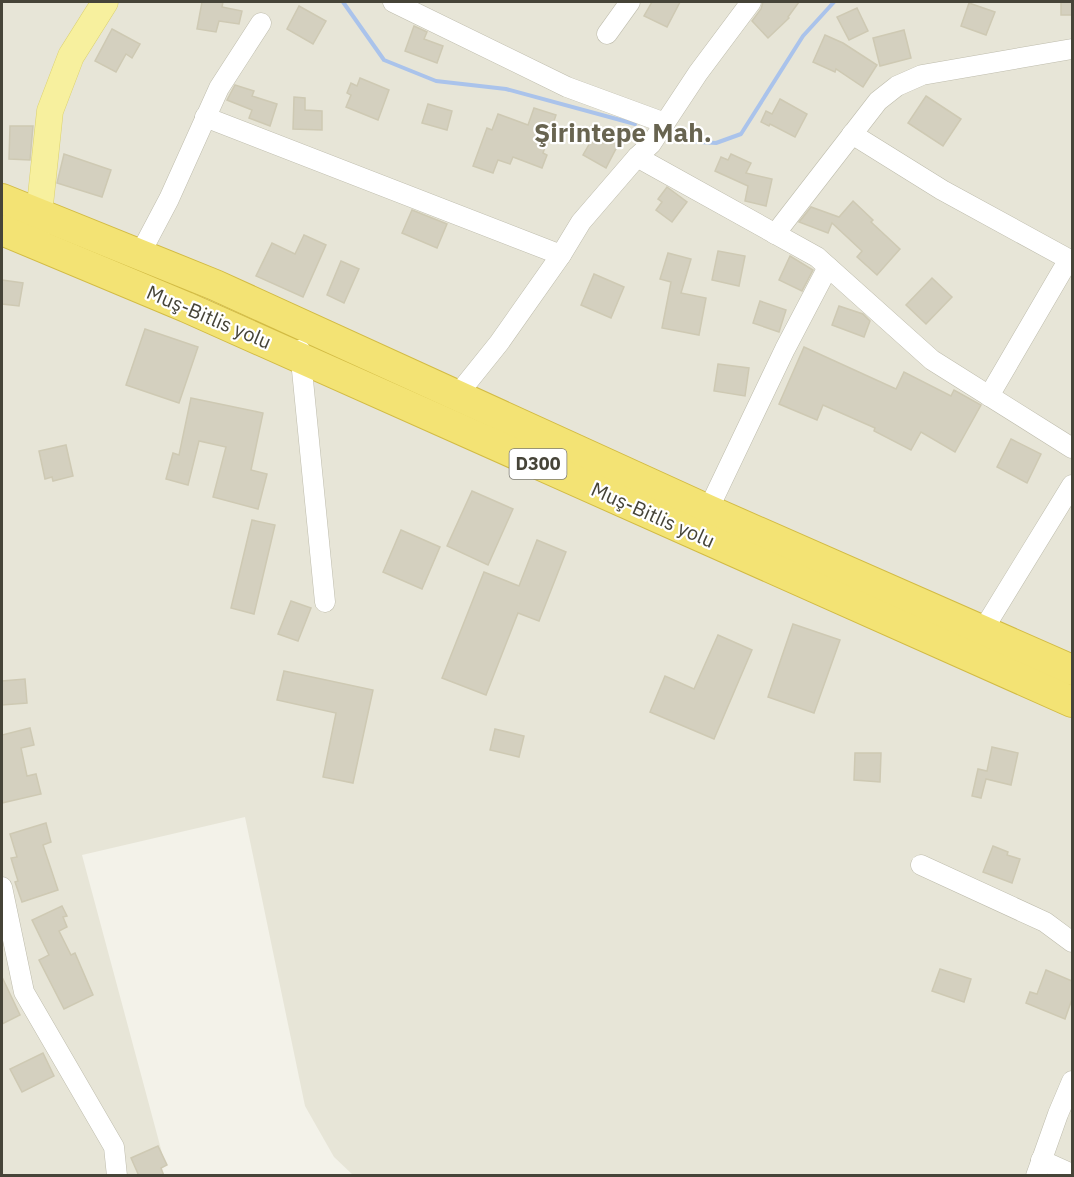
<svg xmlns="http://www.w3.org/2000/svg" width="1074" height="1177" font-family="'IBM Plex Sans',sans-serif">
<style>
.residential{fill:#e7e5d7}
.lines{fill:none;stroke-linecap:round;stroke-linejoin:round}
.stream{stroke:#aac3eb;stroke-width:4}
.building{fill:#d4d0bf;stroke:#cec9b3;stroke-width:1.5}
.minor-casing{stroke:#bebcac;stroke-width:21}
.major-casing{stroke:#dbd16f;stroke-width:27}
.highway-casing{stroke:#d2bb44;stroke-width:32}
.minor{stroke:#fff;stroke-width:20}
.major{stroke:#f7f09e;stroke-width:26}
.highway{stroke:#f3e374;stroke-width:30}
.labels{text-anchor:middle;stroke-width:4.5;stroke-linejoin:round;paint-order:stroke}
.shield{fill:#fff;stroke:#7e7c74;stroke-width:1.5}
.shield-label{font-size:18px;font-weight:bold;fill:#464438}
.street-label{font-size:20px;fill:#464438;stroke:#fff}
.district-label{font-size:26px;font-weight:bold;fill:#686450;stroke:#fff}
</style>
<rect width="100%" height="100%" fill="#f3f2e9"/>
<polygon class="residential" points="2,2 1072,2 1072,1175 353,1175 334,1157 305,1106 245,817 82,855 165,1164 145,1175 2,1176"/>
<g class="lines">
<g class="stream">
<polyline points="343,2 384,60 436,81 506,89 635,124"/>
<polyline points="671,140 716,143 741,134 803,36 834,2"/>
</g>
</g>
<g class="building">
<polygon points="202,2 223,2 222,7 242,11 239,24 219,21 216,32 197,29"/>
<polygon points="652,2 680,2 667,27 644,16"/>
<polygon points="763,2 799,2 788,17 789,18 768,38 752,21 761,9"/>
<rect x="1061" y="2" width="11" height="13"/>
<polygon points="969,3 995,12 986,35 961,26"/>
<polygon points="299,6 326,21 313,44 287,29"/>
<polygon points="857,8 868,31 849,40 837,17"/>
<polygon points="414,26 427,32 424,39 443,46 437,63 405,51"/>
<polygon points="112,29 140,44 132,58 126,54 116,72 95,61"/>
<polygon points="904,30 911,58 880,66 873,38"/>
<polygon points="825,35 843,43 877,65 863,87 836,69 835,72 813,62"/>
<polygon points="360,78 389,90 378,120 346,107 351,95 347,93 351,83 357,86"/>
<polygon points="235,85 254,91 252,96 277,104 270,126 249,118 252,110 227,100"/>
<polygon points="926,96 961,119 943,146 908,123"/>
<polygon points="294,97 305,98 305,110 322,111 322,130 293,129"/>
<polygon points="780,99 807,114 795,137 770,124 769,126 761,122 766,111 772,114"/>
<polygon points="428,104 452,111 447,130 422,123"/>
<polygon points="534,108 556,115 543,153 547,155 542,168 513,157 510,164 498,160 493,173 473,166 487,128 492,130 498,114 528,125"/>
<polygon points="594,125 621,139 606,168 583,155 591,141 586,138"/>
<polygon points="10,126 33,126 30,160 9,159"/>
<polygon points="64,154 111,170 102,197 57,183"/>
<polygon points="731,154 751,163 746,173 772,179 766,206 745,201 748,186 715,171 721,157 728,160"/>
<polygon points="667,187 687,202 672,222 656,210 662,202 658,199"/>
<polygon points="853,201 873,220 871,222 900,249 877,275 857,257 862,251 832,223 828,233 799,222 811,207 839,217"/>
<polygon points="412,210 447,224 437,248 402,233"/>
<polygon points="304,235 326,245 303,297 256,276 272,243 295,254"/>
<polygon points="718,251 745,256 739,286 712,280"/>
<polygon points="668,253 691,259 681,293 706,298 699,335 662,328 671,282 660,279"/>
<polygon points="790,256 813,270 802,291 779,280"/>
<polygon points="341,261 359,269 344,303 327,295"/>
<polygon points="594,274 624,287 611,318 581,305"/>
<polygon points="932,278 952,297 926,324 906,305"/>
<polygon points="2,280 23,283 19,306 2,304"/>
<polygon points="760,301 786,310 779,332 753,323"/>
<polygon points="839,306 863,314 870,321 864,337 832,325"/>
<polygon points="145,329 198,347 179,403 126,385"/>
<polygon points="804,347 896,389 904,372 951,396 954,390 981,405 955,452 921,432 911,450 874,431 875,428 823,405 817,420 779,404"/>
<polygon points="718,364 749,368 745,396 714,391"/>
<polygon points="191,398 263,413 251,470 267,474 258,509 213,497 226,447 199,441 188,485 166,479 173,453 179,455"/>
<polygon points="1011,439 1041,454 1027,483 997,467"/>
<polygon points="66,445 73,476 53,481 52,477 45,479 39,451"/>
<polygon points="472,491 513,509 488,565 447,546"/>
<polygon points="252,520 275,525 254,614 231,608"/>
<polygon points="401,530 440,547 422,589 383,572"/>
<polygon points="537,540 566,552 539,621 518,613 486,695 442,678 484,572 519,586"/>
<polygon points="291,601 311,608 298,641 278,634"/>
<polygon points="793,624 840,640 814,713 768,697"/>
<polygon points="718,635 752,650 714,739 650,712 665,676 694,689"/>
<polygon points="284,671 373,690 353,783 323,777 336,713 277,700"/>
<polygon points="25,679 27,703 2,705 2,681"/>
<polygon points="30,728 34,745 21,748 27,776 36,774 41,794 2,803 2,735"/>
<polygon points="495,729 524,736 519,757 490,750"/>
<polygon points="992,747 1018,753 1011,785 986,779 981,798 972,796 978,769 987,771"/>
<polygon points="855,753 881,753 880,782 854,780"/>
<polygon points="46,823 51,842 43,845 58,890 22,902 15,882 18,881 11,858 17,857 10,834"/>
<polygon points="993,846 1008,852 1007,855 1020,859 1012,883 983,872"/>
<polygon points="62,906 67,916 63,917 67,927 59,931 71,955 75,953 93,995 64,1009 39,960 49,955 32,920"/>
<polygon points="940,969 971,979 964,1002 932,991"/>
<polygon points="1046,970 1072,981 1072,999 1065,1019 1026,1003 1030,992 1037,994"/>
<polygon points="2,977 20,1015 2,1024"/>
<polygon points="43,1053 54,1076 22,1092 10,1069"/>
<polygon points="158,1146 167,1165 161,1168 164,1176 139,1176 131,1158"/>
</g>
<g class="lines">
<defs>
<g id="minor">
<polyline points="393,2 567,87 665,123"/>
<polyline points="607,34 630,2"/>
<polyline points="205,117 561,255"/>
<polyline points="852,134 942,190 1072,261"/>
<polyline points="637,157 817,257 932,360 1072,448"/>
<polyline points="775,234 878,101 897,86 922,75 1072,49"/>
<polyline points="140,254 169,199 219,88 261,23"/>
<polyline points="300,350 325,602"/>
<polyline points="458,394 499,343 561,255 581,222 637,157 651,144 698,73 751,2"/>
<polyline points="989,396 1069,259"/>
<polyline points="708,510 785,349 828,267"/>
<polyline points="983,630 1072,485"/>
<polyline points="921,865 1045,922 1072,942"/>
<polyline points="2,887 24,992 114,1147 117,1176"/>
<polyline points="1041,1160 1072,1174"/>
<polyline points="1036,1176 1058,1114 1072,1081"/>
</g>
<polyline id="major" points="37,233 50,111 71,56 105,2"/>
<g id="highway">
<polyline points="2,199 215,285 708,510 1072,670"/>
<polyline points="2,230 186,307 1072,702"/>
</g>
</defs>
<use href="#minor" class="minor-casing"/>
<use href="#major" class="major-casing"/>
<use href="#highway" class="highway-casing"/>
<use href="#minor" class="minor"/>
<use href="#major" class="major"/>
<use href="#highway" class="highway"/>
</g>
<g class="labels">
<rect class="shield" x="509.5" y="449" width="57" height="30" rx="4.5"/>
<g class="shield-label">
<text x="538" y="470">D300</text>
</g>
<g class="street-label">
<text transform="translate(209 317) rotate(23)" y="7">Muş-Bitlis yolu</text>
<text transform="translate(653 515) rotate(24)" y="7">Muş-Bitlis yolu</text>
</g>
<g class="district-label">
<text x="623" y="142">Şirintepe Mah.</text>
</g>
</g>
<rect width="1074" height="1177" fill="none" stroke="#464438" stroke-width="6"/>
</svg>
